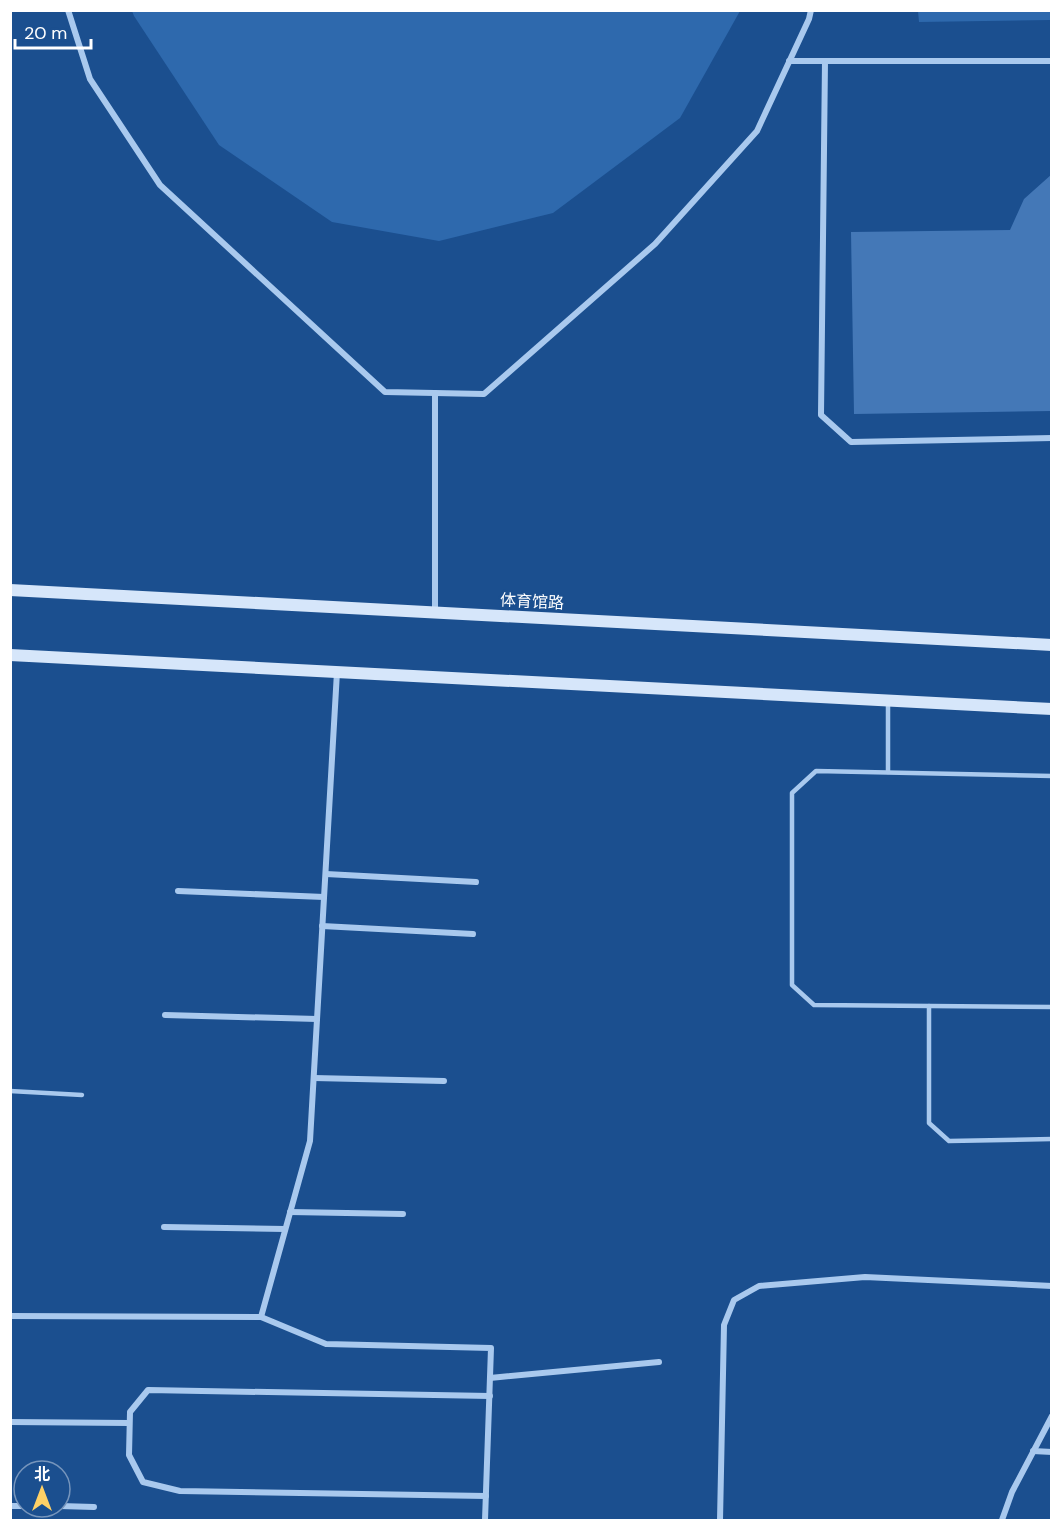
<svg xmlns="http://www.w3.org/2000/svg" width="1062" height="1531" font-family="'DM Sans','Noto Sans SC',sans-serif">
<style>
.green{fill:#2e69ad}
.building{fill:#4478b7}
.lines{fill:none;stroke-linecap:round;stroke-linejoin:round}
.service{stroke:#a9c9ee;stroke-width:4.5}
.minor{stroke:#a9c9ee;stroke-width:6}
.secondary{stroke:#d6e6fa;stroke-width:12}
.labels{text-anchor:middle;stroke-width:4.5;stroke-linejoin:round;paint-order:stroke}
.street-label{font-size:16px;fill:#fff;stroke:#1b4f8f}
</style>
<rect width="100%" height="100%" fill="#1b4f8f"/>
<g class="green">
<polygon points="132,11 132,10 740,11 680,118 553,213 439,241 332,222 219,145 134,16"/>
<polygon points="918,11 1051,11 1051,20 919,22"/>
</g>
<polygon class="building" points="1052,174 1052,411 854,414 851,232 1010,230 1024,199"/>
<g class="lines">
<g class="service">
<polyline points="888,772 888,701"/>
<polyline points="1052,776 816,771 792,793 792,985 814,1005 1052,1007"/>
<polyline points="929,1006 929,1123 949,1141 1052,1139"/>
<polyline points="10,1091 82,1095"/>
</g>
<g class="minor">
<polyline points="68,10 90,79 160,185 385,392 484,394 655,244 757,131 809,19 811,10"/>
<polyline points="789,61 1052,61"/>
<polyline points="825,61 821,415 851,442 1052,438"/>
<polyline points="435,393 435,613"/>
<polyline points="326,874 476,882"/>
<polyline points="178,891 324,897"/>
<polyline points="322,926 473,934"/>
<polyline points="165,1015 317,1019"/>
<polyline points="314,1078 444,1081"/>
<polyline points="290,1212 403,1214"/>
<polyline points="164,1227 285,1229"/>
<polyline points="10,1316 261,1317 326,1344 491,1348 485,1520"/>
<polyline points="261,1317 310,1141 337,672"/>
<polyline points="490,1378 659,1362"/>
<polyline points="10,1422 129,1423"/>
<polyline points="1033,1451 1052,1452"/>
<polyline points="486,1496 180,1491 143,1482 129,1455 130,1412 148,1390 490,1396"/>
<polyline points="10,1506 24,1506"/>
<polyline points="60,1506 94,1507"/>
<polyline points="720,1520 724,1325 734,1300 759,1286 865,1277 1052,1286"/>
<polyline points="1002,1520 1012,1492 1052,1416"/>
</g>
<g class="secondary">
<polyline points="10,590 1052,645"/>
<polyline points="10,655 1052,709"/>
</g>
</g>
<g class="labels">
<g class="street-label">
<text transform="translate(532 601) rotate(3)" y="6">体育馆路</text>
</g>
</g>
<rect width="1062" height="1531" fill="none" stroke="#ffffff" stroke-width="24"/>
<g transform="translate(42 1489)"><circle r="28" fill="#1b4f8f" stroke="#7695bc" stroke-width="1.5"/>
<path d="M0-4.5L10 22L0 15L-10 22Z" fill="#ffd166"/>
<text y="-9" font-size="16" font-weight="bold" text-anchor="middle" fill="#ffffff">北</text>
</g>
<path d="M15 39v9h76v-9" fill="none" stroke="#ffffff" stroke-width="3"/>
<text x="24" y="39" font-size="18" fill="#ffffff" stroke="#1b4f8f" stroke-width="4.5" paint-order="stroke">20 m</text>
</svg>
